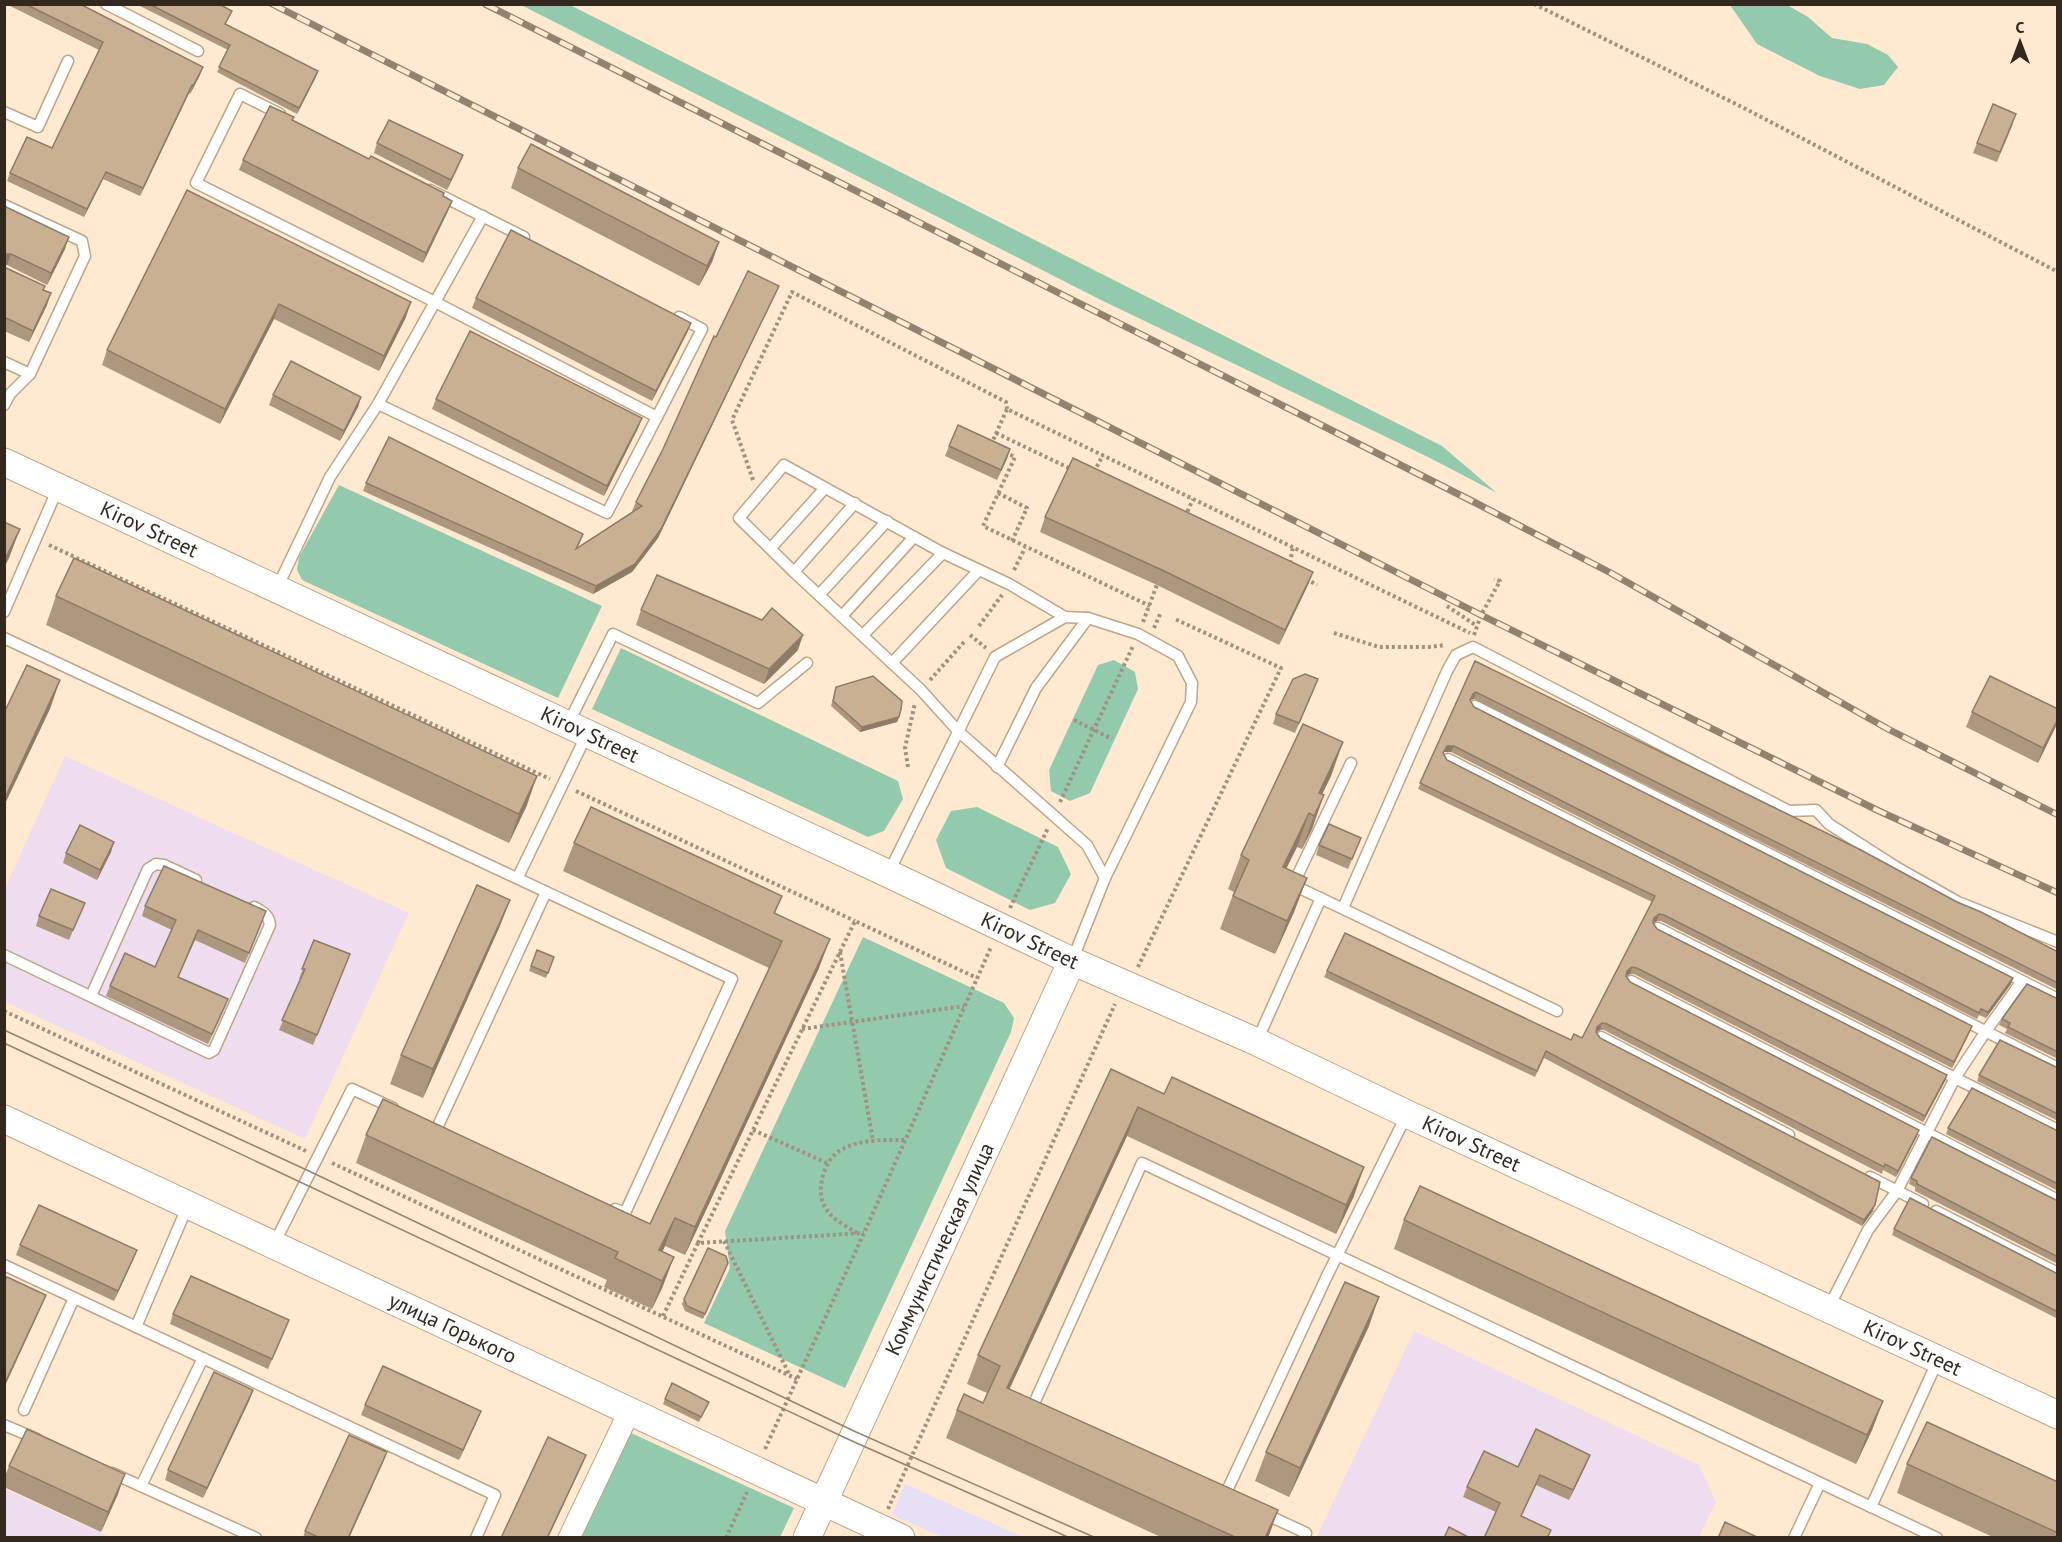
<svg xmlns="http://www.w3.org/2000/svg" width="2062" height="1542" font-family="'PT Sans',sans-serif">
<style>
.commercial{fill:#e7dff5}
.education{fill:#ede}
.green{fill:#93c9ad}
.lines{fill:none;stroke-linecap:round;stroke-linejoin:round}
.service-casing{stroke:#bea588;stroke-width:13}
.minor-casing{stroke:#bea588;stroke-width:23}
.tertiary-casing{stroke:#bea588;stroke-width:29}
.path{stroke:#a1917f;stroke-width:4;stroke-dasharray:3 3;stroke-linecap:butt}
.service{stroke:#fff;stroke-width:10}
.minor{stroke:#fff;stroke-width:21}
.tertiary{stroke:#fff;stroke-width:27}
.tram{stroke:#928371;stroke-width:1.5}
.rail-casing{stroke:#928371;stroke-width:7}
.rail{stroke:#ffead1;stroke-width:4.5;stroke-dasharray:14;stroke-linecap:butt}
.wall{fill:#ad977e}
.shaded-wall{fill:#8d7b67}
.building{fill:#c9b093;stroke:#8d7b67;stroke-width:1.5}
.labels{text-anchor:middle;stroke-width:4.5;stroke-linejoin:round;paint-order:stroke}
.street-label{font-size:21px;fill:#32281d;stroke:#ffead1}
</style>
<rect width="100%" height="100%" fill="#ffead1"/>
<polygon class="commercial" points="905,1484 1023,1537 942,1537 892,1515"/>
<g class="education">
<polygon points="65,756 409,913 305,1139 5,1002 5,888"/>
<polygon points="1414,1331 1699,1465 1716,1502 1699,1537 1316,1538"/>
<polygon points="5,1489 110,1537 5,1537"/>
</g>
<g class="green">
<polygon points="521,5 570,5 1442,446 1497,493 1428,457 1103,301"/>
<polygon points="1730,5 1787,5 1808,17 1832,38 1867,44 1888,55 1898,67 1884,85 1860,89 1820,76 1757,44"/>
<polygon points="339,485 602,606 558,698 302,580 297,570 299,557"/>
<polygon points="621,648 898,781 903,799 884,831 868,837 592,709"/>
<polygon points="1114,660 1135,672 1138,689 1090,793 1070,801 1051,791 1049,770 1098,665"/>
<polygon points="977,807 1058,847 1071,874 1055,903 1030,910 946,868 936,840 951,811"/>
<polygon points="863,937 1004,1003 1014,1018 1011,1032 845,1388 704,1323 730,1268 725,1231"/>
<polygon points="629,1432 794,1508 780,1537 580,1538"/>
</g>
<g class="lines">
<defs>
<g id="service">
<polyline points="106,4 198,51"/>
<polyline points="4,112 38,127 68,61"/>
<polyline points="280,114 240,94 196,183 435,302 657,417 607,513 378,404"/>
<polyline points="430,190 524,237"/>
<polyline points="4,205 82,241 85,256 30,374 10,394 4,405"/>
<polyline points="4,362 30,374"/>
<polyline points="657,417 702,329 679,317"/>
<polyline points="771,548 825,488"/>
<polyline points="794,572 855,503"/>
<polyline points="277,588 330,477 378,404 483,216"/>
<polyline points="819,595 887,521"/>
<polyline points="4,612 58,488"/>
<polyline points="842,616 914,537"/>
<polyline points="1065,617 1009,584 943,553 784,465 739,518 794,572 921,690 958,731 1087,845 1105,878"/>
<polyline points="863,635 943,553"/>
<polyline points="4,638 732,979 625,1213 615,1209"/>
<polyline points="892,663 979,570"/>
<polyline points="1475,706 2058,999"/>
<polyline points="568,724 613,634 758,703 807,663"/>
<polyline points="1448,759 2058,1068"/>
<polyline points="1351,763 1293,885 1557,1011"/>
<polyline points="997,767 1036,688 1088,618"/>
<polyline points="889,872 995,657 1065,617 1088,618 1138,634 1178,656 1192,683 1191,702 1105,878 1072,961"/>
<polyline points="518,877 587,734"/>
<polyline points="1343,908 1447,671 1456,655 1473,647 1789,811 1816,810 1829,824 1896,867 1958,902 2058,942"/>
<polyline points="1658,928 2058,1130"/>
<path d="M 4,955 L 209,1053 L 214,1050 L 270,925 C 269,915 263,912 254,907"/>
<polyline points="1631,981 2058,1200"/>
<polyline points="91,996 148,869 156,864 164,865 196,880"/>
<polyline points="1601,1037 1789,1135"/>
<polyline points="1257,1041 1321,898"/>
<polyline points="437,1128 546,892"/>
<polyline points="1870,1177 1923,1204"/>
<polyline points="1936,1211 2058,1273"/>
<polyline points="274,1244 352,1089 393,1108"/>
<polyline points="4,1265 495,1495 476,1538"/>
<polyline points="1828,1309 1868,1230 1897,1191 1955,1078 1986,1031 2022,981"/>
<polyline points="136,1327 188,1205"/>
<polyline points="24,1410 74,1298"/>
<polyline points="1036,1410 1032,1408 1142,1163 1937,1538"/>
<polyline points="4,1425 37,1439"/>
<polyline points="112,1473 256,1538"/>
<polyline points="141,1486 203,1358"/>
<polyline points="1220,1493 1225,1495 1327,1276 1407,1114"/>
<polyline points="1871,1507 1938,1360"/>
<polyline points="1263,1513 1306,1533 1304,1538"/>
<polyline points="1794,1538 1820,1483"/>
</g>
<polyline id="minor" points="569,1538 630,1410"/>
<g id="tertiary">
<path id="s1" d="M 4,462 L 889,874 L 1072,961 L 1257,1042 L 1407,1114 L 2058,1415"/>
<path id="s2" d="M 4,1119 L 901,1538"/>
<path id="s3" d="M 807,1538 L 1072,961"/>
</g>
</defs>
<use href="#service" class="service-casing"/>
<use href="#minor" class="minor-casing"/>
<use href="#tertiary" class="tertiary-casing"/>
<g class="path">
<polyline points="1534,4 1740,106 2058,272"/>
<polyline points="996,433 1071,469"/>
<polyline points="991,445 1007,409 1470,633"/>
<polyline points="1005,452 1015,457 983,526 1150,606"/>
<polyline points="1094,472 1103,455"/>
<polyline points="753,480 732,420 792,292 1006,402 1007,409"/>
<polyline points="998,493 1027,508 1012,541"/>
<polyline points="1185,517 1193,499"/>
<polyline points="49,545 550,779"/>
<polyline points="1290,563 1293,547"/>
<polyline points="1014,570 1025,548"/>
<polyline points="1306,579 1317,585"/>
<polyline points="1447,606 1477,626"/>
<polyline points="1143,622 1158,582"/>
<polyline points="979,626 1002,595"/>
<polyline points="1154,628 1161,612"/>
<polyline points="1334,633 1379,647 1429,647 1445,645"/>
<polyline points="970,635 986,648"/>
<polyline points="1474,635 1481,615 1500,581 1494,579"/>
<polyline points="930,680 964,642"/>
<polyline points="1074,720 1112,739"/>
<polyline points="908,767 905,748 915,703"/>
<polyline points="576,791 855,921"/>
<polyline points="1060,802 1133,646"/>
<polyline points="1010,908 1048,828"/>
<polyline points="840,952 873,1141"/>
<polyline points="1138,967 1281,668 1175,619"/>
<polyline points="4,1011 306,1151"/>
<polyline points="802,1029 964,1006"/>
<polyline points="753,1130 827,1163"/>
<polyline points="332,1163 797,1379"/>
<path d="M 857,1233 C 846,1226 831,1219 825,1207 C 815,1191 824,1159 841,1150 C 860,1139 883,1140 905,1140"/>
<polyline points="724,1241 789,1374"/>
<polyline points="698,1243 855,921 977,978"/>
<polyline points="663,1316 698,1243 864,1233"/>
<polyline points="765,1449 864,1233 991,947"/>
<polyline points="888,1509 1115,1004"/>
<polyline points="726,1538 747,1492"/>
</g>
<use href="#service" class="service"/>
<use href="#minor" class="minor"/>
<use href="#tertiary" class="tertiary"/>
<g class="tram">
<polyline points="4,1030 311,1172 856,1432 1096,1538"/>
<polyline points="4,1043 852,1441 1070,1538"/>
</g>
<defs>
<g id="rail">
<polyline points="272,4 1481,615 1879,811 2058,893"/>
<polyline points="485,4 1470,500 1609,572 1888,729 2058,815"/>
</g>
</defs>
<use href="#rail" class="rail-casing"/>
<use href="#rail" class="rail"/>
</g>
<g class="wall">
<polygon points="6,4 80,4 200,75 190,94 189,93 140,196 103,179 84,217 7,181 10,173 52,148 99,50"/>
<polygon points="136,4 219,4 229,16 226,24 318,71 297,114 217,72 228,50"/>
<polygon points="293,120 443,197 448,211 423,263 239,170 243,160"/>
<polygon points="2013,124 1997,162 1973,153 1977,143"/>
<polygon points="377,143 459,165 447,190 374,153"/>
<polygon points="518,168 719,242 712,262 699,286 511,188"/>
<polygon points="187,190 406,317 379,371 274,319 220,424 102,365 107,350"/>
<polygon points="4,206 65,249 47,285 7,265 4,265"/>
<polygon points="4,267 44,290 47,305 29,342 4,331"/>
<polygon points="779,286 775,294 658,538 632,572 593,594 363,491 366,483 580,543 577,548 633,511 632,511 636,502 663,449 716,337"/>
<polygon points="476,298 691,323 687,333 652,401 472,308"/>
<polygon points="273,395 361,397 358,407 340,441 269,405"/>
<polygon points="436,399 642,418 638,428 604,496 432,409"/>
<polygon points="949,446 1010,449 997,480 945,456"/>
<polygon points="1045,517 1313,572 1307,587 1279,645 1157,585 1040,532"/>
<polygon points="56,596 527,805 509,843 46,625"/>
<polygon points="641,610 798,650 764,684 636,625"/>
<polygon points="1475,661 2058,952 2058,990 1474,699 1470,700 1474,707 2013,978 2011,984 1986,1018 1979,1015 1977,1019 1451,752 1444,752 1444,754 1447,760 1972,1026 1952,1068 1661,921 1657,921 1653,923 1657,929 1947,1075 1945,1081 1923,1122 1634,974 1630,974 1626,976 1630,982 1917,1136 1896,1177 1883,1170 1882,1174 1604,1030 1600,1030 1596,1032 1600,1038 1873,1211 1862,1226 1544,1058 1535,1077 1324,977 1327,971 1571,1040 1582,1038 1652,902 1418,789"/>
<polygon points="836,687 899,717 897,722 860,732 831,706"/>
<polygon points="1314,690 1295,733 1273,724 1276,714"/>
<polygon points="2058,709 2058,722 2056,726 2038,763 1966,727 1972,712"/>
<polygon points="1331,776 1322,794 1312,829 1302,849 1297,847 1286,869 1307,878 1294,912 1275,954 1220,929 1234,892 1228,889 1241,855"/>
<polygon points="1361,838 1348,869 1316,855 1319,845"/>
<polygon points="574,843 782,896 775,914 819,968 685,1255 665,1246 662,1252 663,1286 652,1309 604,1287 607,1280 356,1163 366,1135 650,1224 769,968 563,871"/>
<polygon points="111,852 97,880 63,863 66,853"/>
<polygon points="510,900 499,928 423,1098 390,1084 401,1055"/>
<polygon points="85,903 69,940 36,926 39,916"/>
<polygon points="145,906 262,922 245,963 195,940 178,977 228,999 208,1044 106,996 110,986 155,967 172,930 142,916"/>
<polygon points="314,940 346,964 313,1045 279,1030 300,979 299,979"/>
<polygon points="537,950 554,957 546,978 529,971"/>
<polygon points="2058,999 2058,1059 2005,1033 2007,1029 1999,1025 2002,1019"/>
<polygon points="2058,1068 2058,1121 1977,1081 1979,1075"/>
<polygon points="1111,1069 1354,1196 1336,1234 1127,1136 1009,1389 1278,1510 1268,1538 1163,1538 946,1438 957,1410 983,1403 987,1393 967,1384 978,1355"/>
<polygon points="1948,1128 2058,1131 2058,1191 1946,1134"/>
<polygon points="1911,1178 2058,1201 2058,1264 1915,1191 1915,1187 1909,1184"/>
<polygon points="1404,1220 1883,1401 1872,1430 1856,1464 1394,1249"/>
<polygon points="1894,1229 2058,1274 2058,1319 1892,1235"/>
<polygon points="20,1245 133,1260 114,1301 16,1255"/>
<polygon points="726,1268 703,1319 685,1311 682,1304 684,1299"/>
<polygon points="173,1314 285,1330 268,1369 170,1324"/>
<polygon points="1369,1326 1289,1497 1255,1481 1266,1452"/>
<polygon points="253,1390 249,1401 203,1498 165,1480 168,1470"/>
<polygon points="665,1399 709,1402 699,1422 663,1404"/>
<polygon points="365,1405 481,1411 477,1421 459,1460 361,1415"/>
<polygon points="387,1452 383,1462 349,1538 303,1538 305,1531"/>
<polygon points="1907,1464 2058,1482 2058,1538 1995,1538 1897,1493"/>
<polygon points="1586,1465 1569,1500 1536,1485 1521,1516 1551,1530 1548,1538 1484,1538 1496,1512 1463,1497 1467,1487 1518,1467"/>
<polygon points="9,1466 118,1494 101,1532 4,1487 4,1479"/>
</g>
<g class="shaded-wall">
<polygon points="203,67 200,75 190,94 193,86"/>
<polygon points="318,71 316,77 297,114 299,108"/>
<polygon points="192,85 189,93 140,196 143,188"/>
<polygon points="463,155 459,165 447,190 451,180"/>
<polygon points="106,172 103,179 84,217 87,209"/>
<polygon points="452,201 448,211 423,263 426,253"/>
<polygon points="69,237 65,249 47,285 51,273"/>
<polygon points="719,242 712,262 699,286 707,266"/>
<polygon points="4,254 11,254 7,265 4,265"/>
<polygon points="779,286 775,294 658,538 632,572 593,594 596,586"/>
<polygon points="51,293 47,305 29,342 33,331"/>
<polygon points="411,302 406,317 379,371 384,356"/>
<polygon points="279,304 274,319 220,424 225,409"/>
<polygon points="691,323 687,333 652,401 656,391"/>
<polygon points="361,397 358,407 340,441 344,431"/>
<polygon points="642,418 638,428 604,496 607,486"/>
<polygon points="1010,449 1007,459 997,480 1001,470"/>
<polygon points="20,529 9,558 4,568 4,561"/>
<polygon points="1313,572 1307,587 1279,645 1285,630"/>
<polygon points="803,635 798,650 764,684 769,669"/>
<polygon points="60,680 50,709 4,806 4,800"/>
<polygon points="1476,692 1474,699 1470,700 1468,706 1473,694"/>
<polygon points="899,717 897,722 860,732 862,727"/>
<polygon points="2058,719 2056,726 2038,763 2043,748"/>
<polygon points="1343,742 1331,776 1312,815 1319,793"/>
<polygon points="1447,746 1454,746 1451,752 1444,752 1441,759"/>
<polygon points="537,776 527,805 509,843 519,814"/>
<polygon points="1324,795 1312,829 1302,849 1314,816"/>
<polygon points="1309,813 1297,847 1270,901 1283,867"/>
<polygon points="114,842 111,852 97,880 100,870"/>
<polygon points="1307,878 1294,912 1275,954 1287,921"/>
<polygon points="510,900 499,928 423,1098 433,1069"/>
<polygon points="1659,914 1657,921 1652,924 1654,918"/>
<polygon points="198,930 195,940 174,987 178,977"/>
<polygon points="830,939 819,968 685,1255 695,1227"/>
<polygon points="1632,967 1630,974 1625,977 1627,971"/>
<polygon points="2013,978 2011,984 1986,1018 1988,1012"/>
<polygon points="228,999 224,1009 208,1044 212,1034"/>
<polygon points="1602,1023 1600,1030 1595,1033 1597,1027"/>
<polygon points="1972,1026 1970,1032 1952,1068 1954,1062"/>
<polygon points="1947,1075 1945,1081 1923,1122 1925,1116"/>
<polygon points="1138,1107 1127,1136 997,1416 1007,1388"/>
<polygon points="1919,1130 1917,1136 1896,1177 1898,1171"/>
<polygon points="1364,1167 1354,1196 1336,1234 1346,1205"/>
<polygon points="1875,1205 1873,1211 1862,1226 1864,1220"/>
<polygon points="675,1218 665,1246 651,1275 659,1250"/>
<polygon points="137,1250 133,1260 114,1301 118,1291"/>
<polygon points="674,1257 663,1286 652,1309 662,1281"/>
<polygon points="46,1295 42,1305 4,1388 4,1385"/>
<polygon points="1379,1297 1369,1326 1289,1497 1300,1468"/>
<polygon points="253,1390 249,1401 203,1498 207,1488"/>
<polygon points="1883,1401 1872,1430 1856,1464 1867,1435"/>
<polygon points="481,1411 477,1421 459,1460 463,1450"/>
<polygon points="387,1452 383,1462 349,1538 348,1538"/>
<polygon points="586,1455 582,1465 548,1538 547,1538"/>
<polygon points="1590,1455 1586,1465 1569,1500 1573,1490"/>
<polygon points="125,1474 118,1494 101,1532 108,1512"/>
<polygon points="1540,1475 1536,1485 1517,1526 1521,1516"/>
<polygon points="1278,1510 1268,1538 1265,1538"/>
</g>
<g class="building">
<polygon points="25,4 80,4 203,67 193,86 192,85 143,188 106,172 87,209 10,173 27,137 52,148 103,42"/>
<polygon points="149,4 219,4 232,11 225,24 318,71 299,108 219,67 230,45"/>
<polygon points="1993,104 2016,114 2000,152 1977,143"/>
<polygon points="270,106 294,117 292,120 369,159 371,156 444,193 443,196 452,201 426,253 243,160"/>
<polygon points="389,120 463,155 451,180 377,143"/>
<polygon points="531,144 719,242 707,266 518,168"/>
<polygon points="187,190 411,302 384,356 279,304 225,409 107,350"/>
<polygon points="4,206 69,237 51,273 11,254 4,254"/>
<polygon points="511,230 691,323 656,391 476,298"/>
<polygon points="4,267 45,286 43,290 51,293 33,331 4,317"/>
<polygon points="748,271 779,286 661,529 635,564 596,586 366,483 389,437 583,534 576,549 642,506 636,502 663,449 714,336 716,337"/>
<polygon points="470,331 642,418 607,486 436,399"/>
<polygon points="291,361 361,397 344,431 273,395"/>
<polygon points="958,425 1010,449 1001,470 949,446"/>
<polygon points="1073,458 1313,572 1285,630 1162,570 1045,517"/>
<polygon points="4,522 20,529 4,561"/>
<polygon points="74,558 537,776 519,814 56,596"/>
<polygon points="657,575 762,620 772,608 803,635 769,669 641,610"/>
<polygon points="1475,661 1859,849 1957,902 1981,912 2058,952 2058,983 1476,692 1473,694 1470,700 1474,707 2013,978 1988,1012 1981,1009 1979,1013 1454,746 1447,746 1443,753 1447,760 1972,1026 1954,1062 1664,915 1659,914 1654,918 1653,923 1657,929 1947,1075 1925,1116 1637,968 1632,967 1627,971 1626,976 1630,982 1919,1130 1898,1171 1885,1164 1884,1167 1607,1024 1602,1023 1597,1027 1596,1032 1600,1038 1880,1182 1875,1205 1864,1220 1546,1051 1537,1071 1327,971 1345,933 1571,1040 1574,1034 1582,1038 1655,896 1420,783"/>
<polygon points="27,665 60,680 4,800 4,713"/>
<polygon points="1305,674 1318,679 1299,723 1276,714 1293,679"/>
<polygon points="873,676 902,701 901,709 899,717 862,727 833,701 836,687"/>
<polygon points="1990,676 2058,709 2058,719 2043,748 1972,712"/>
<polygon points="1303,724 1343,742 1319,793 1324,795 1314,816 1309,813 1283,867 1307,878 1287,921 1233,896 1249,860 1241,855"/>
<polygon points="591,807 782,896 774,913 830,939 695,1227 675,1218 659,1250 674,1257 662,1281 615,1258 618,1252 366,1135 383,1099 650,1224 782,941 574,843"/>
<polygon points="1329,824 1361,838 1352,859 1319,845"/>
<polygon points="80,825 114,842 100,870 66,853"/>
<polygon points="164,866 266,911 249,953 198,930 178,977 228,999 212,1034 110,986 125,953 155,967 176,920 145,906"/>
<polygon points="477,885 510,900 433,1069 401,1055"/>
<polygon points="51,889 85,903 73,930 39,916"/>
<polygon points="314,940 350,954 317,1035 282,1020 305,969 302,969"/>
<polygon points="537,950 554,957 548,973 531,966"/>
<polygon points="2027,984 2058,999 2058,1052 2008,1027 2010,1023 2002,1019"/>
<polygon points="2000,1040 2058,1068 2058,1114 1979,1075"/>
<polygon points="1111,1069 1164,1094 1172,1077 1364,1167 1346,1205 1138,1107 1007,1388 1278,1510 1265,1538 1237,1538 957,1410 964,1394 983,1403 1000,1366 978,1355"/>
<polygon points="1972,1088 2058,1131 2058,1184 1948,1128"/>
<polygon points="1932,1137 2058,1201 2058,1257 1917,1184 1917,1181 1911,1178"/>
<polygon points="1420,1186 1883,1401 1867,1435 1404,1220"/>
<polygon points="1910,1198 2058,1274 2058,1312 1894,1229"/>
<polygon points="39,1205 137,1250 118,1291 20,1245"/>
<polygon points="708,1248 726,1256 728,1263 705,1314 687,1306 684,1299"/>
<polygon points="191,1276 289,1320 272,1359 173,1314"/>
<polygon points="7,1277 46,1295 4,1385 4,1281"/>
<polygon points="1345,1282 1379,1297 1300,1468 1266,1452"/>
<polygon points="383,1366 481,1411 463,1450 365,1405"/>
<polygon points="214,1372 253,1390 207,1488 168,1470"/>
<polygon points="672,1383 709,1402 701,1417 665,1399"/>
<polygon points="1927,1422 2058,1482 2058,1533 1907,1464"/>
<polygon points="27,1429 125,1474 108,1512 9,1466"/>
<polygon points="1536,1429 1590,1455 1573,1490 1540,1475 1521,1516 1551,1530 1547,1538 1484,1538 1500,1503 1467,1487 1484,1451 1518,1467"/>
<polygon points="349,1435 387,1452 348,1538 320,1538 305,1531"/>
<polygon points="548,1437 586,1455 547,1538 501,1538"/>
<polygon points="1725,1522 1759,1538 1718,1538"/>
<polygon points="1449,1527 1470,1538 1444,1538"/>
</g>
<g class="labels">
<g class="street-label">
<text dy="7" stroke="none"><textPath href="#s1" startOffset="160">Kirov Street</textPath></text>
<text dy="7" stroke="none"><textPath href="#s1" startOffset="646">Kirov Street</textPath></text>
<text dy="7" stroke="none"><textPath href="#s1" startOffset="1132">Kirov Street</textPath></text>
<text dy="7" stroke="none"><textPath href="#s1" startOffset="1618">Kirov Street</textPath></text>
<text dy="7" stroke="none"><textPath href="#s3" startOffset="318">Коммунистическая улица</textPath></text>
<text dy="7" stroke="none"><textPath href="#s2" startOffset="495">улица Горького</textPath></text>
<text dy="7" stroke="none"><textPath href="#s1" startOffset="2104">Kirov Street</textPath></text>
</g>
</g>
<rect width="2062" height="1542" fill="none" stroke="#32281d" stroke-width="12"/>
<g transform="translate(2020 42)" stroke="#ffead1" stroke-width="4.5" paint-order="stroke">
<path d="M0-4.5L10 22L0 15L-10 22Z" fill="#32281d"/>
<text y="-9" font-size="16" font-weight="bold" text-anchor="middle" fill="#32281d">С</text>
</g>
</svg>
